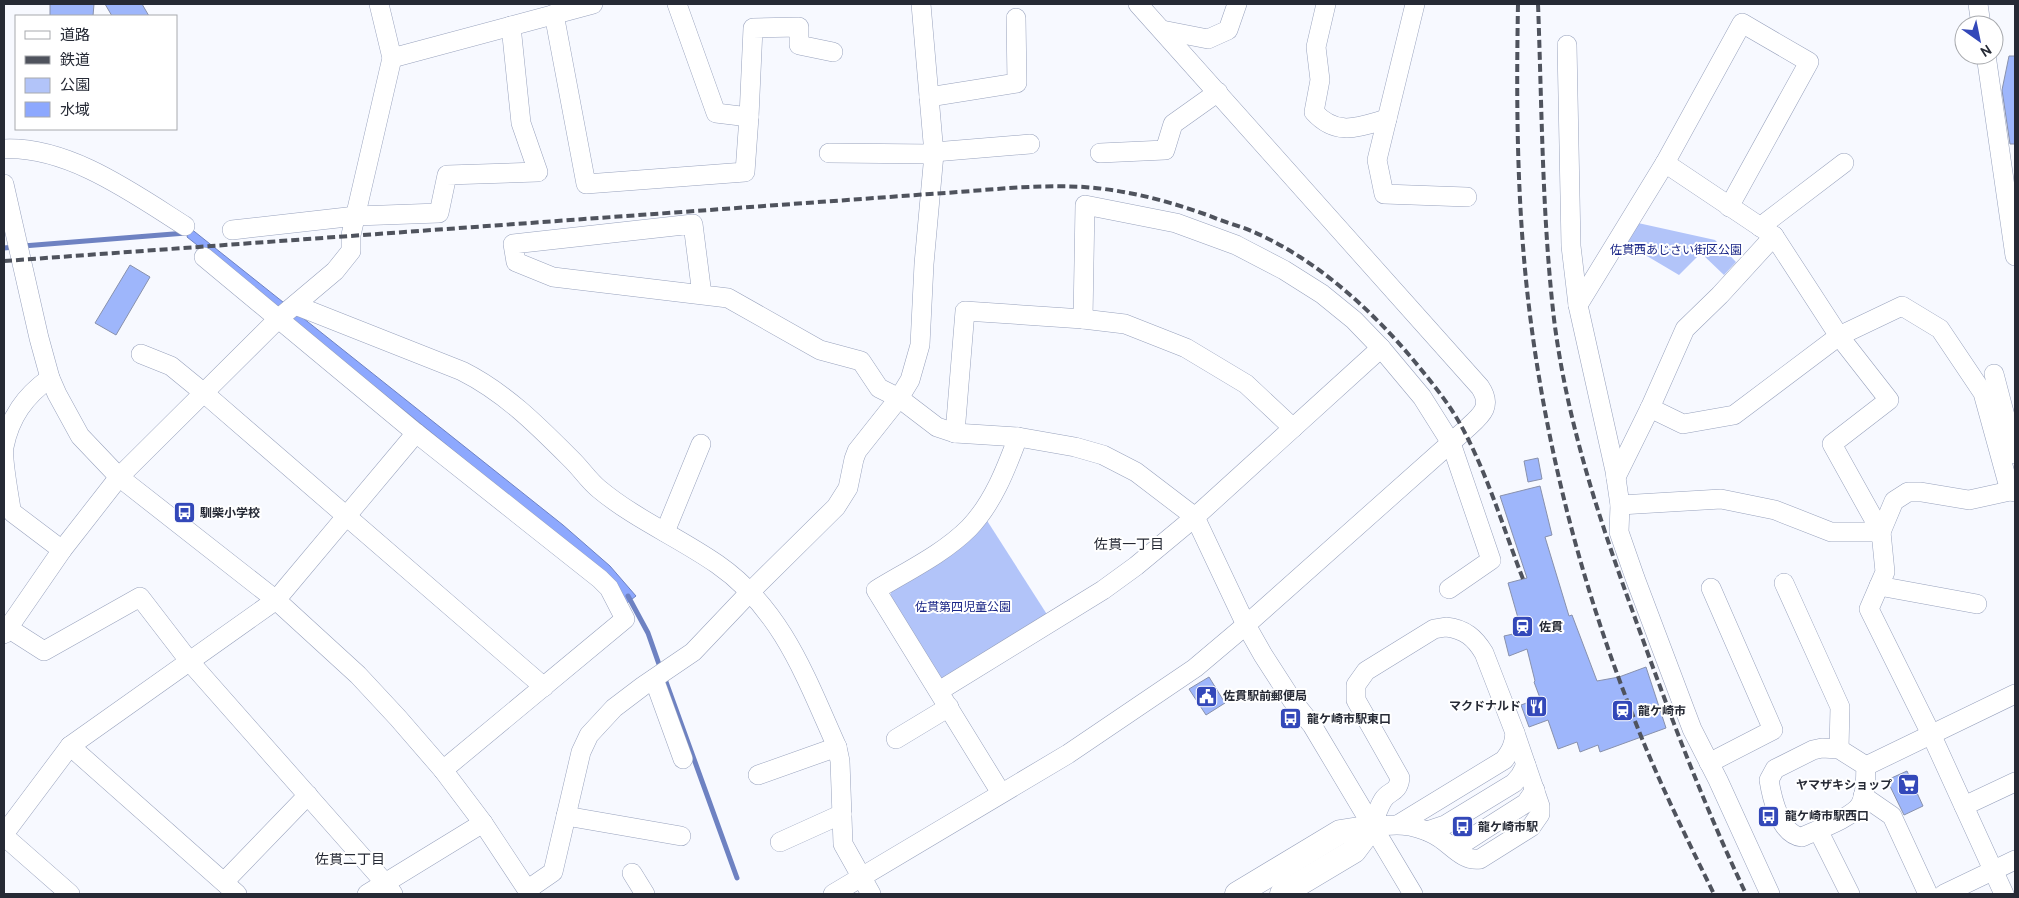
<svg xmlns="http://www.w3.org/2000/svg" width="2019" height="898" font-family="Overpass,'Noto Sans JP',sans-serif">
<style>
.green{fill:#b2c4f9}
.water{fill:#8da8fe;stroke:#6e82c2}
.lines{fill:none;stroke-linecap:round;stroke-linejoin:round}
.stream{stroke:#6e82c2;stroke-width:5}
.building{fill:#9eb6fb;stroke:#8891ac}
.minor-casing{stroke:#98a2bd;stroke-width:20}
.major-casing{stroke:#98a2bd;stroke-width:25}
.minor{stroke:#fff;stroke-width:19}
.major{stroke:#fff;stroke-width:24}
.rail{stroke:#4f535d;stroke-width:4;stroke-dasharray:8 4;stroke-linecap:butt}
.labels{text-anchor:middle;stroke-width:4;stroke-linejoin:round;paint-order:stroke}
.park-label{font-size:12px;fill:#1b2787;stroke:#fff}
.poi-label{font-size:12px;font-weight:bold;fill:#262a35;stroke:#fff;text-anchor:start}
.neighbourhood-label{font-size:14px;fill:#262a35;stroke:#fff}
</style>
<rect width="100%" height="100%" fill="#f7f9ff"/>
<g class="green">
<polygon points="1638,223 1715,240 1736,262 1724,275 1701,253 1679,275 1625,243"/>
<polygon points="986,519 1048,616 947,679 941,678 890,596 892,589"/>
</g>
<polygon class="water" points="190,228 563,525 610,566 636,596 627,603 556,534 379,390 187,237"/>
<g class="lines">
<g class="stream">
<polyline points="23,246 186,233"/>
<polyline points="4,248 14,247"/>
<polyline points="628,596 648,633 661,670"/>
<polyline points="665,679 737,878"/>
</g>
</g>
<g class="building">
<polygon points="50,4 94,4 93,16 50,16"/>
<polygon points="105,4 142,4 149,16 112,16"/>
<polygon points="2009,56 2015,56 2015,144 2010,144 2002,90"/>
<polygon points="130,265 150,277 116,335 95,323"/>
<polygon points="1538,458 1542,479 1528,482 1524,461"/>
<polygon points="1540,486 1552,535 1545,537 1569,616 1572,615 1597,681 1619,677 1646,667 1666,728 1600,752 1598,745 1580,752 1577,742 1558,749 1548,720 1529,727 1521,705 1540,698 1534,682 1535,681 1527,649 1509,656 1504,636 1522,632 1508,583 1527,578 1500,496"/>
<polygon points="1209,677 1225,703 1206,715 1189,689"/>
<polygon points="1907,771 1923,806 1904,815 1887,780"/>
</g>
<g class="lines">
<defs>
<g id="minor">
<path d="M 1326,4 L 1316,47 L 1320,80 L 1314,112 C 1337,137 1358,127 1387,119"/>
<polyline points="1415,4 1377,160 1384,194 1467,197"/>
<polyline points="1978,4 1981,25"/>
<polyline points="554,14 586,184 745,172 749,117 716,113 677,4"/>
<polyline points="1162,30 1208,39 1228,30 1237,4"/>
<polyline points="1567,45 1571,246 1578,305 1615,471 1620,505 1619,532 1635,578 1692,729 1718,780 1770,894"/>
<polyline points="1986,55 2015,256"/>
<polyline points="392,58 593,4"/>
<polyline points="929,97 1017,83 1016,18"/>
<polyline points="749,117 753,28 799,27 799,45 833,52"/>
<path d="M 4,149 C 68,146 133,193 185,226"/>
<polyline points="934,152 1030,144"/>
<polyline points="829,153 934,154"/>
<polyline points="1100,153 1165,150 1173,124 1218,92"/>
<polyline points="1665,163 1742,23 1809,62 1729,207"/>
<polyline points="4,184 39,338 50,378 57,394 80,436 119,477 276,600 358,675 398,718 443,770 483,823 530,894"/>
<polyline points="1760,227 1844,163"/>
<polyline points="232,230 356,216 439,213 447,175 538,172 521,123 511,26"/>
<polyline points="204,257 416,433 600,579 609,588 625,619 443,770"/>
<polyline points="702,295 693,224 513,244 516,262 553,277 728,298 820,350 861,361 879,388 899,398 937,427 955,433 1018,437 1075,447 1103,455 1136,472 1195,517 1246,625 1263,655 1292,700 1312,725 1413,894"/>
<path d="M 295,305 L 462,371 C 506,393 539,427 573,461 C 582,470 589,481 599,489 C 635,519 678,537 717,564 C 782,609 806,678 837,747 L 840,761 L 843,844 L 871,894"/>
<polyline points="1578,305 1665,163 1774,236 1839,336 1889,400 1832,444 1881,532 1885,572 1869,609 1931,734 2004,894"/>
<polyline points="1083,319 1125,324 1186,348 1246,384 1293,428"/>
<polyline points="141,354 171,366 204,393 544,687"/>
<polyline points="1994,374 2015,454"/>
<path d="M 50,378 C 25,396 10,417 4,447 C 2,459 9,495 11,509 L 13,513 L 62,550"/>
<polyline points="1650,408 1683,424 1734,415 1839,336 1902,306 1940,329 1983,393 2010,491"/>
<polyline points="955,433 965,311 1083,319 1085,205 1176,223 1236,245 1284,270 1322,294 1354,320 1381,348 1422,397 1451,443 1491,560 1449,589"/>
<polyline points="1616,477 1650,408 1685,329 1720,295 1774,236"/>
<polyline points="1620,505 1721,499 1775,510 1831,532 1881,532"/>
<polyline points="665,532 701,444"/>
<polyline points="1881,532 1894,501 1908,492 1921,492 1969,500 2010,491 2015,492"/>
<polyline points="1784,583 1840,707 1839,749"/>
<polyline points="1879,586 1977,604"/>
<path d="M 1446,627 C 1465,629 1475,638 1484,653 L 1515,733 L 1540,806 L 1540,814 L 1531,827 L 1480,859 C 1461,862 1449,841 1433,834 C 1411,823 1395,824 1372,827 C 1375,818 1378,808 1383,800 C 1389,790 1398,794 1400,778 L 1356,700 L 1356,685 L 1366,671 L 1434,629 Z"/>
<polyline points="8,628 44,651 140,597 190,662 386,884 393,894"/>
<polyline points="4,634 62,550 119,477 278,319 335,271 351,251 351,235 392,58 379,4"/>
<polyline points="654,679 683,759"/>
<polyline points="939,691 1103,590 1136,566 1195,517 1381,348"/>
<polyline points="896,739 949,707"/>
<polyline points="70,746 237,894"/>
<path d="M 1822,748 L 1839,749 L 1866,766 C 1865,778 1867,794 1860,805 C 1852,818 1817,830 1802,837 C 1780,835 1772,798 1769,780 L 1775,769 L 1813,750 Z"/>
<polyline points="1709,763 1773,730 1711,588"/>
<polyline points="1866,766 2015,694"/>
<polyline points="758,775 837,747"/>
<path d="M 1001,793 L 876,590 C 907,571 943,554 969,528 C 993,503 1006,469 1018,437"/>
<polyline points="1863,796 1892,816 1928,894"/>
<polyline points="1964,806 2015,782"/>
<polyline points="566,816 681,836"/>
<path d="M 1399,824 L 1504,760 C 1511,751 1514,745 1515,733"/>
<polyline points="1818,830 1850,894"/>
<polyline points="1427,831 1445,825 1514,783 1520,776 1526,765"/>
<polyline points="4,834 70,746 276,600 416,433"/>
<polyline points="4,836 70,894"/>
<polyline points="780,842 842,814"/>
<polyline points="1450,845 1462,844 1482,831 1526,803 1535,790"/>
<polyline points="632,873 645,894"/>
<polyline points="224,882 308,795"/>
<polyline points="527,890 553,872 581,752 589,735 614,708 643,686 693,652 750,592 836,507 848,488 854,459 857,451 899,398 910,380 920,345 924,264 934,154 921,4"/>
<polyline points="367,894 483,823"/>
<path d="M 833,894 L 1068,754 L 1195,668 L 1246,625 L 1464,431 C 1479,417 1494,408 1480,387 L 1138,4"/>
<polyline points="1944,894 2015,860"/>
</g>
<g id="major">
<polyline points="1237,894 1340,832 1372,827"/>
<polyline points="1282,894 1354,851 1372,827"/>
</g>
</defs>
<use href="#minor" class="minor-casing"/>
<use href="#major" class="major-casing"/>
<use href="#minor" class="minor"/>
<use href="#major" class="major"/>
<g class="rail">
<path d="M 1518,4 C 1516,110 1517,217 1531,323 C 1548,454 1582,585 1630,708 C 1654,772 1684,833 1714,894"/>
<path d="M 1538,4 C 1542,109 1542,215 1554,319 C 1568,431 1605,536 1643,640 C 1674,726 1707,812 1746,894"/>
<path d="M 4,261 L 930,194 C 981,191 1033,184 1084,187 C 1127,190 1169,201 1210,216 C 1224,222 1240,226 1254,232 C 1317,260 1372,310 1415,362 C 1433,384 1452,407 1465,433 C 1489,479 1504,530 1523,579"/>
</g>
</g>
<defs>
<symbol id="bus-square" viewBox="-11 -11 22 22"><rect x="-9" y="-9" width="18" height="18" rx="4" fill="#3348b9" stroke="#fff"/><path d="M-5-6H5V4H4V6H2V4H-2V6H-4V4H-5ZM-3.5-4V0h7V-4ZM-3.5 1.2v1.5H-2V1.2ZM2 1.2v1.5H3.5V1.2Z" fill="#fff"/></symbol>
<symbol id="station-square" viewBox="-11 -11 22 22"><rect x="-9" y="-9" width="18" height="18" rx="4" fill="#3348b9" stroke="#fff"/><path d="M-3-6H3Q5-6 5-4V2Q5 4 3 4L4.5 6H3L1.5 4h-3L-3 6H-4.5L-3 4Q-5 4-5 2V-4Q-5-6-3-6ZM-3.5-4v3h7v-3ZM-3.5 1v1.5H-2V1ZM2 1v1.5H3.5V1Z" fill="#fff"/></symbol>
<symbol id="civic-square" viewBox="-11 -11 22 22"><rect x="-9" y="-9" width="18" height="18" rx="4" fill="#3348b9" stroke="#fff"/><path d="M-.6-6.5H3V-4.5H.6V-3L4-1V1h2V6H-6V1h2V-1L-.6-3ZM-1.2 2.5V6h2.4V2.5Z" fill="#fff"/></symbol>
<symbol id="restaurant-square" viewBox="-11 -11 22 22"><rect x="-9" y="-9" width="18" height="18" rx="4" fill="#3348b9" stroke="#fff"/><path d="M-5-6h1v4h1v-4h1v4h1v-4h1v5L-1.5 .5V6h-2V.5L-5-1ZM5-6V6H3V1.5H1.5Q1.5-4 5-6Z" fill="#fff"/></symbol>
<symbol id="supermarket-square" viewBox="-11 -11 22 22"><rect x="-9" y="-9" width="18" height="18" rx="4" fill="#3348b9" stroke="#fff"/><path d="M-6-5.5h2.5l.6 2H6L4.5 2H-2.5L-4.4-4H-6ZM-1.5 3.2a1.3 1.3 0 1 0 .1 0ZM3 3.2a1.3 1.3 0 1 0 .1 0Z" fill="#fff"/></symbol>
</defs>
<g fill-rule="evenodd">
<use href="#bus-square" x="172" y="500" width="25" height="25"/>
<use href="#station-square" x="1510" y="614" width="25" height="25"/>
<use href="#civic-square" x="1194" y="684" width="25" height="25"/>
<use href="#restaurant-square" x="1524" y="694" width="25" height="25"/>
<use href="#station-square" x="1610" y="698" width="25" height="25"/>
<use href="#bus-square" x="1278" y="706" width="25" height="25"/>
<use href="#supermarket-square" x="1896" y="772" width="25" height="25"/>
<use href="#bus-square" x="1756" y="804" width="25" height="25"/>
<use href="#bus-square" x="1450" y="814" width="25" height="25"/>
</g>
<g class="labels">
<g class="park-label">
<text x="1676" y="254">佐貫西あじさい街区公園</text>
<text x="963" y="611">佐貫第四児童公園</text>
</g>
<g class="poi-label">
<text x="200" y="517">馴柴小学校</text>
<text x="1539" y="631">佐貫</text>
<text x="1223" y="700">佐貫駅前郵便局</text>
<text x="1521" y="710" text-anchor="end">マクドナルド</text>
<text x="1638" y="715">龍ケ崎市</text>
<text x="1307" y="723">龍ケ崎市駅東口</text>
<text x="1892" y="789" text-anchor="end">ヤマザキショップ</text>
<text x="1785" y="820">龍ケ崎市駅西口</text>
<text x="1478" y="831">龍ケ崎市駅</text>
</g>
<g class="neighbourhood-label">
<text x="1129" y="549">佐貫一丁目</text>
<text x="350" y="864">佐貫二丁目</text>
</g>
</g>
<rect width="2019" height="898" fill="none" stroke="#262a35" stroke-width="10"/>
<rect x="15" y="15" width="162" height="115" fill="#ffffff" stroke="#a8aaae"/>
<rect x="25" y="31" width="25" height="8" fill="#ffffff" stroke="#a8aaae"/>
<text x="60" y="40" font-size="15" fill="#262a35">道路</text>
<rect x="25" y="56" width="25" height="8" fill="#4f535d" stroke="#a8aaae"/>
<text x="60" y="65" font-size="15" fill="#262a35">鉄道</text>
<rect x="25" y="78" width="25" height="15" fill="#b2c4f9" stroke="#a8aaae"/>
<text x="60" y="90" font-size="15" fill="#262a35">公園</text>
<rect x="25" y="102" width="25" height="15" fill="#8da8fe" stroke="#a8aaae"/>
<text x="60" y="115" font-size="15" fill="#262a35">水域</text>
<g transform="translate(1979 40) rotate(147)"><circle r="24" fill="#ffffff" stroke="#a8aaae"/>
<path d="M0-4L9 19L0 12L-9 19Z" fill="#3348b9"/>
<text y="-8" font-size="14" font-weight="bold" text-anchor="middle" fill="#262a35">N</text>
</g>
</svg>
